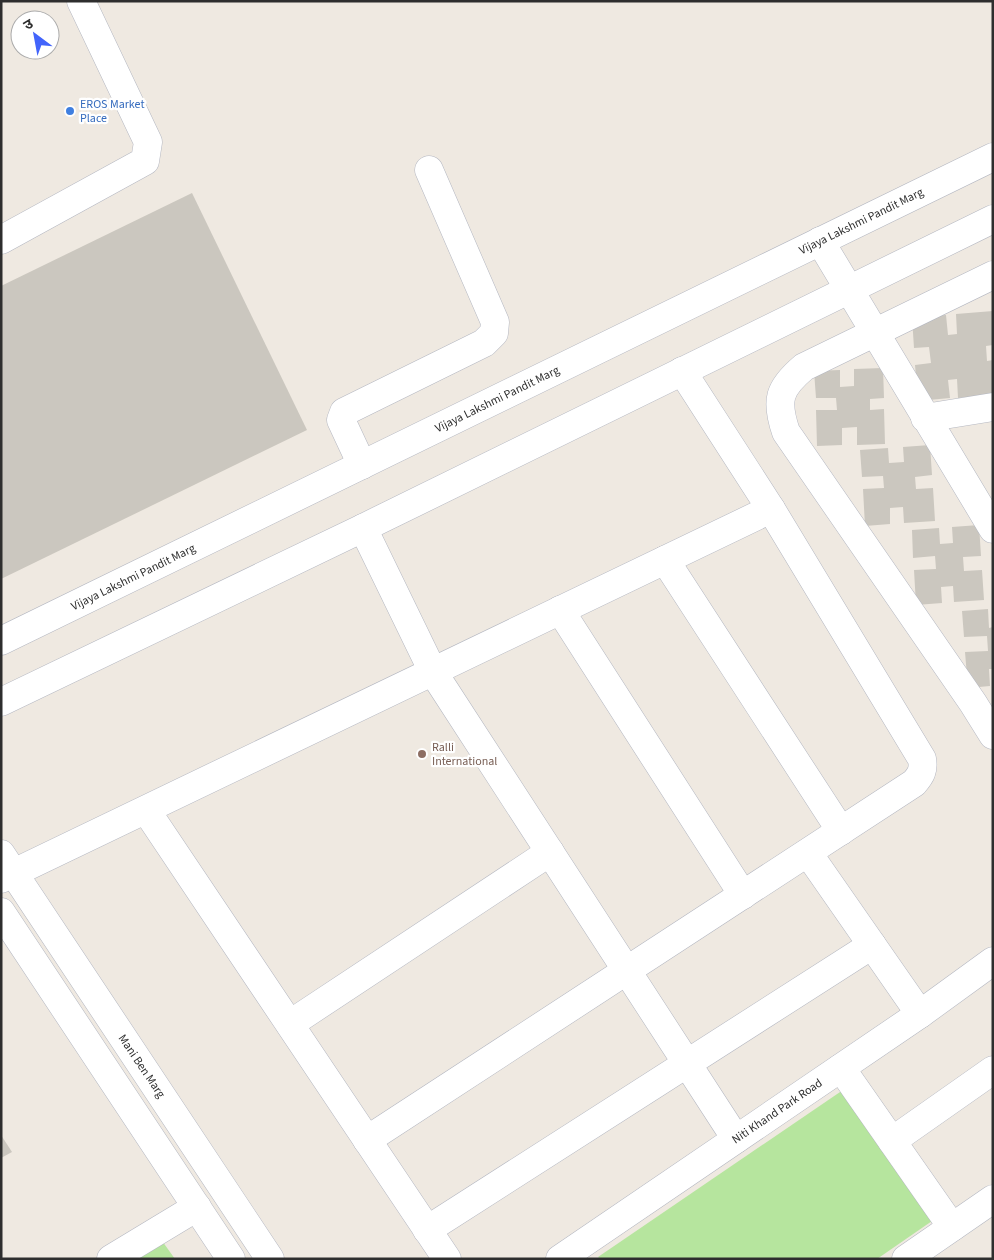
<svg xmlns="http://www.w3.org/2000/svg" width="994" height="1260" font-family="'Source Sans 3','Noto Sans Devanagari',sans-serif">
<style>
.green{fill:#b6e59e}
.building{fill:#cbc7bf}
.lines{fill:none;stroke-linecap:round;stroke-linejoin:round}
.minor-casing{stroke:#b4b7c1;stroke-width:29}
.minor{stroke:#fff;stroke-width:28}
.shop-dot{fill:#3f7fe0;stroke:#fff;stroke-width:2}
.education-dot{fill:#8d6e63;stroke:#fff;stroke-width:2}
.labels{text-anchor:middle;stroke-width:4.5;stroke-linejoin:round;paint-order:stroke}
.shop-label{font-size:12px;fill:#366cbe;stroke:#fff;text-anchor:start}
.street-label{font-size:12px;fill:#2e2e2e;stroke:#fff}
.education-label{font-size:12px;fill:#785e54;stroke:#fff;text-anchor:start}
</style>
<rect width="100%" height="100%" fill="#efe9e1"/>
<g class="green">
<polygon points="843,1090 932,1221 877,1259 600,1259 598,1257"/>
<polygon points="160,1238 175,1259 126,1259"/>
</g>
<g class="building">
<polygon points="192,193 307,430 1,579 1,286"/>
<polygon points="993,311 993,345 986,346 987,361 993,360 993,395 958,398 957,379 948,380 950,398 918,401 915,365 931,363 929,347 914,348 912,317 946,315 948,335 957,334 956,314"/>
<polygon points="883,368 884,398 870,399 870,410 884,409 885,444 857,445 857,427 842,428 842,445 817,446 816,410 837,410 836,398 816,398 814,371 840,370 840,387 854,386 854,369"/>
<polygon points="930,445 932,475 915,477 916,489 933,488 935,521 904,523 903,507 890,508 890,524 865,526 863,489 884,488 883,476 862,477 860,450 888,448 889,463 904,462 903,447"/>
<polygon points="979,525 981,556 963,557 964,571 982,570 984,600 954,602 953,586 941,587 942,603 916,605 914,570 936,569 935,556 913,558 912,530 939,528 940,544 953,543 952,527"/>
<polygon points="988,609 989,628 993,627 993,669 989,669 990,686 968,688 965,652 988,651 987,636 964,637 962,611"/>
<polygon points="1,1135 12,1152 1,1158"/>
</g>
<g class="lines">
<defs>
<g id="minor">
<polyline points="1,240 145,161 148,142 81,1"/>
<polyline points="820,241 993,529"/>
<path d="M 993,275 L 804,367 C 779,388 775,400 786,432 L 973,703 L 993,735"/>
<polyline points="925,418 993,407"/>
<polyline points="362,465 341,420 344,412 484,343 494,333 495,322 429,170"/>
<polyline points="363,528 433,672 736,1139"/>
<polyline points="665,560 841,831"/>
<polyline points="560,610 743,895"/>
<polyline points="1,641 993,157"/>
<polyline points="1,702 363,528 993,219"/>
<polyline points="146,810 447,1259"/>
<polyline points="808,853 920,1014"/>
<polyline points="1,854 270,1259"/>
<polyline points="1,879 771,509"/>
<polyline points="1,912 231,1259"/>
<polyline points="290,1024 550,852"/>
<polyline points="841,1068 952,1227"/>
<path d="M 367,1140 L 914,783 C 921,775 924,770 922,759 L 771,509 L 682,371"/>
<polyline points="892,1141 993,1070"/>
<polyline points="427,1230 872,945"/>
<polyline points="111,1259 197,1207"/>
<polyline points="560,1259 920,1014 993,961"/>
<polyline points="906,1259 993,1199"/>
</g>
</defs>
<use href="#minor" class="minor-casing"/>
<use href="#minor" class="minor"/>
</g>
<circle class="shop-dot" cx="70" cy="111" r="5"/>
<circle class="education-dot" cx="422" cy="754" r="5"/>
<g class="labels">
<g class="shop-label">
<text x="80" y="108">EROS Market<tspan x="80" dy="14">Place</tspan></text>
</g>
<g class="street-label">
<text transform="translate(861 221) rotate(-26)" y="4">Vijaya Lakshmi Pandit Marg</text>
<text transform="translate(497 399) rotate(-26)" y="4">Vijaya Lakshmi Pandit Marg</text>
<text transform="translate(133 577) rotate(-26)" y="4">Vijaya Lakshmi Pandit Marg</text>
<text transform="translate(142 1066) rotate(56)" y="4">Mani Ben Marg</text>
<text transform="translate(777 1111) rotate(-34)" y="4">Niti Khand Park Road</text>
</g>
<g class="education-label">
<text x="432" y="751">Ralli<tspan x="432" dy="14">International</tspan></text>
</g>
</g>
<rect width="994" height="1260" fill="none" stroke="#2e2e2e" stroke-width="5"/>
<g transform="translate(35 35) rotate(328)"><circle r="24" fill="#ffffff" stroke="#ababab"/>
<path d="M0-4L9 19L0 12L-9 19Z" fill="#4264fb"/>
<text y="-8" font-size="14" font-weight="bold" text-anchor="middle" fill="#2e2e2e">उ</text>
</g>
</svg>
